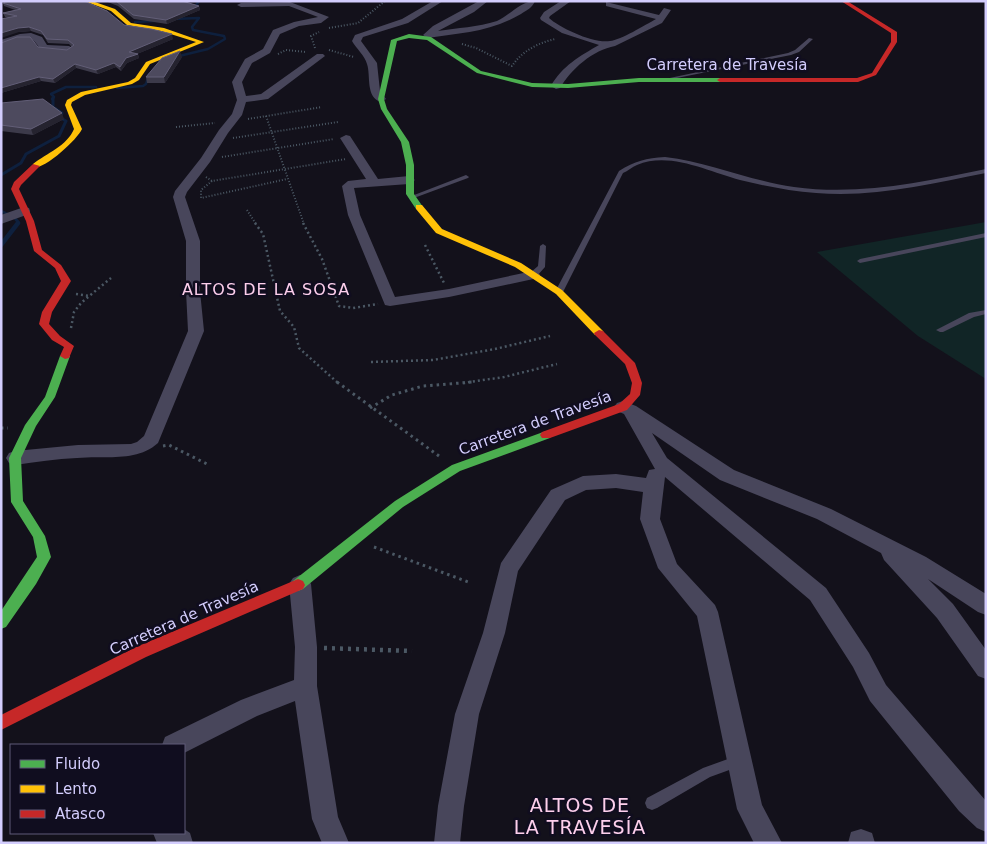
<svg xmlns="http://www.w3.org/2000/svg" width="987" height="844" font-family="'DejaVu Sans',sans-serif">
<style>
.green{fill:#112526}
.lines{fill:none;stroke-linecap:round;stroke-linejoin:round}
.stream-far2{stroke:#0e203e;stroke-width:2.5}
.stream-far1{stroke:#0e203e;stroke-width:3}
.stream{stroke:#0e203e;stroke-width:4.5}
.path-far3{stroke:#4b5864;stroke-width:2;stroke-dasharray:1 2;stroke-linecap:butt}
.path-far2{stroke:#4b5864;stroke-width:2.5;stroke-dasharray:2 3;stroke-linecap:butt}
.path-far1{stroke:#4b5864;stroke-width:3;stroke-dasharray:2.5 4;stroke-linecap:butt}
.path{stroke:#4b5864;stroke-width:4.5;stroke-dasharray:3 5;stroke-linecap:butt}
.lane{fill:#48465b;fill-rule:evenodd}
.street{fill:#48465b;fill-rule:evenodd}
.fast{fill:#4caf50;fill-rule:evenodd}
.slow{fill:#ffc107;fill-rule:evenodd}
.jam{fill:#c62828;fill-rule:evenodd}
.wall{fill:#3c3a4a}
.shaded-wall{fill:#25232f}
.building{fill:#4d4a5e;stroke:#625e77}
.labels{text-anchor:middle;stroke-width:5;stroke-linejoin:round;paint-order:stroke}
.street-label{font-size:15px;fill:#d3cdfd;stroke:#100d1f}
.neighbourhood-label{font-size:16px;letter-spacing:1px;fill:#fdcfec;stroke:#100d1f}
.near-neighbourhood-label{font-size:19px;letter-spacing:1px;fill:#fdcfec;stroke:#100d1f}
</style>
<rect width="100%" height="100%" fill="#13111b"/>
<polygon class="green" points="986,222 986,379 918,336 817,252"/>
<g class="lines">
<g class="stream-far2">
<polyline points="192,11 199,1"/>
<polyline points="173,19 199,18 192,27 193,30 224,36 225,39 208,49 175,57"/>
<polyline points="135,22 154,21"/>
<polyline points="117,88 143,86 146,84 149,74"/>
<polyline points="52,99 54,97 51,94 66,87 96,87"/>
</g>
<g class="stream-far1">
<polyline points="1,175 21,163 26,154 59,136 66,121 61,118 62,113 53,107 53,98"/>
<polyline points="1,211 15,218 18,222 17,224"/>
</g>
<polyline class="stream" points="1,245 18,223"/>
<g class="path-far3">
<polyline points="329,28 358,23 385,1"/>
<path d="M 462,44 L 476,48 L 512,66 C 522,51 538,43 555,39"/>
<polyline points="315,48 311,36 319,32"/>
<polyline points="329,50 354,57"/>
<polyline points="278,54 286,50 306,52"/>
<polyline points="266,116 304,224"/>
<polyline points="248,119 322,107"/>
<polyline points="176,127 215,123"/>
<polyline points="233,138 338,122"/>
<polyline points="222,157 334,139"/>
<polyline points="206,177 212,181 346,159"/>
<polyline points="212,181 201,190 201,198 287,179"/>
<polyline points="247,210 256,224"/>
</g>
<g class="path-far2">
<polyline points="255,223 263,234 280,311 294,327 299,348 338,383"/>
<polyline points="303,223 322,259 339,306 353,308 378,304"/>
<polyline points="425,245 444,283"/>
<polyline points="76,294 90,296"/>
<polyline points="71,328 74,312 81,303 111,278"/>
<polyline points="371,362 433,360 495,349 550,336"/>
<polyline points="463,383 504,377 557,364"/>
</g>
<g class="path-far1">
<polyline points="337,382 439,456"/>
<polyline points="370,408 392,395 423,386 473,382"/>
<polyline points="1,428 8,428"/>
<polyline points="163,446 169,445 207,464"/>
<polyline points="374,547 471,583"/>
</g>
<polyline class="path" points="324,648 412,651"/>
<g class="lane">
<polygon points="809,38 813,39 799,52 791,55 667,80 665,79 788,53 795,50"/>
<path d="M 665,157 C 709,162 750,181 794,187 C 859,196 923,182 986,169 L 986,173 C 930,184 873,198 816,193 C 790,191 765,186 740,180 C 709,172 670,151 637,165 C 632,167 628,171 623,173 L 563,292 L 559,294 L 556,294 L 555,292 L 619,171 C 635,161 646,158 665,157 Z"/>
<polygon points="466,175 469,177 468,178 414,198 409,197"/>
<polygon points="986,233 986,237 860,263 857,261 860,259"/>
<polygon points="543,244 546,246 545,267 536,277 530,277 530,273 538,266 540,246"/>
<polygon points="986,310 986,314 974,317 943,332 940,332 936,330 969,313"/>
<polygon points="739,755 743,757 745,761 743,765 710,777 657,808 652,810 647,808 645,803 647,798 703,768"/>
</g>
<g class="street">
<path d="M 433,1 L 443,1 L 408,23 L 363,37 L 361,41 L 377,63 L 380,91 L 386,99 L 381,102 C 365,97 371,76 367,64 C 365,56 356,48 352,41 L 355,35 L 402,19 Z"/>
<path d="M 479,1 L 488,1 L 474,12 L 438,31 C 457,28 478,27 497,21 C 510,15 521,1 535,1 C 532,8 527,10 521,14 C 490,32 461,33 427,38 L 423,35 L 433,26 Z"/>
<path d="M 561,1 L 571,1 L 550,16 L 549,18 C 560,28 594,44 610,41 C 621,40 645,25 656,19 L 606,6 L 606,2 L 659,15 L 664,8 L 671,10 L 662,23 L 615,46 C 593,50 571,69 560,88 L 556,89 L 551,86 C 562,66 580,56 599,45 L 562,33 L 541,20 L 540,18 L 544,12 Z"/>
<path d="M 290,2 L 329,17 L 321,23 L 299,26 L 280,34 L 270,53 L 252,63 L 242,82 L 246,96 L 261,94 L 317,54 L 323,54 L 325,56 L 268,99 L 246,102 L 242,115 L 228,133 L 210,162 L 187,192 L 185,197 L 200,241 L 200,291 L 204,331 L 158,443 C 136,463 104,455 77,458 C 56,459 36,462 15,465 L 9,463 L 6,458 L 9,453 L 15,451 L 78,445 L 131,444 L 137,442 L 144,436 L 188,331 L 186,291 L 186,241 L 173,197 L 175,191 L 201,158 L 219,130 L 232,114 L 237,100 L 232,82 L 245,59 L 263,49 L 273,30 L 294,22 L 318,17 L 289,6 L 241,7 L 237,5 L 241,3 Z"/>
<path d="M 31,33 L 42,37 L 47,45 L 69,46 L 74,49 L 69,52 L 40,49 C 30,30 17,41 1,46 L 1,40 L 20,34 Z"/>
<polygon points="346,135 350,136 378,179 409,176 415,180 409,184 354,188 360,215 395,297 449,289 533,271 538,272 540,275 538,278 449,297 390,306 385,305 348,215 342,186 348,181 366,179 340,138"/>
<polygon points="24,207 29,208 30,211 29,214 1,224 1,215"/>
<polygon points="623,401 636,406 734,470 831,509 926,557 986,594 986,615 978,612 928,579 953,604 986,650 986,679 978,676 937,618 884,560 881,553 817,519 720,480 652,433 667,458 826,588 869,653 886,685 986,801 986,832 977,828 959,811 870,701 853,667 810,600 665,477 660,519 677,564 715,605 718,612 762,805 782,843 754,843 737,809 697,616 658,568 640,519 643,492 616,488 586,490 565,500 518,571 505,633 479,714 464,806 460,843 434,843 438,806 455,714 483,633 501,563 551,490 583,476 616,474 646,478 649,470 655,469 624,414 617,411 614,407 617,403"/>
<polygon points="300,575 307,578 311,584 317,647 317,686 338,817 349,843 322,843 312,819 295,701 257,716 184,753 184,745 162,745 165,737 241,700 294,680 295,647 289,584 293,578"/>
<polygon points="184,829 190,833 193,843 157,843 153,833 184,833"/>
<polygon points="861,829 872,833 875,843 848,843 851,832"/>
</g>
<g class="fast">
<polygon points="409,34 431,37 481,71 532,83 568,84 639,78 720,78 723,80 720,82 639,82 568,88 532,87 477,73 427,40 409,38 397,41 384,99 387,109 409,142 414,165 414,194 423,207 419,209 416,209 406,194 406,165 401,142 381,109 378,99 391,40"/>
<polygon points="65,353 70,356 55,397 36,426 21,458 23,501 45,536 51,557 36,584 6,627 1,629 1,611 37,557 33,537 11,502 9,458 25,425 45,397 60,356"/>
<polygon points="546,431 550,432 552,435 550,438 460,471 403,507 303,589 298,591 293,589 291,585 293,581 395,501 452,465"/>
</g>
<g class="slow">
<path d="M 84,1 L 92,1 L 115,9 L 131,23 L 164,28 L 204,42 L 150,64 L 139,80 L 132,84 L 85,95 L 72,102 L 71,105 L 82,129 C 77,140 45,169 33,168 L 33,164 C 47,153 67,146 74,129 L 65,105 L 67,100 L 81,92 L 128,82 L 135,78 L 146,62 L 196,42 L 161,31 L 127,25 L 111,11 Z"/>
<polygon points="416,205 422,205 442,229 521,263 562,290 603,331 604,333 603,335 595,335 556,294 515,267 436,233 416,209"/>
</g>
<g class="jam">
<polygon points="841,1 847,1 897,32 897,42 876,75 858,82 720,82 717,80 720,78 857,78 872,73 891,42 891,33"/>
<polygon points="33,164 40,166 21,185 19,189 34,221 42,250 61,265 71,281 52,312 49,324 60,336 74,346 69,358 65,359 60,356 64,347 52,340 39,324 42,312 61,281 55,268 34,251 26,221 11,189 14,182"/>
<polygon points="599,330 603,331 635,363 642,383 640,395 627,410 550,438 542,438 540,435 542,432 619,404 630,394 632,383 625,364 595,335 594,333"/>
<polygon points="298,579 303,581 305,585 303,589 146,657 1,730 1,715 136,647"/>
</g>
</g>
<g class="wall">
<polygon points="105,1 182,1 199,6 200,10 167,24 134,19 118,6"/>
<polygon points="3,3 124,25 173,39 137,54 138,54 139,58 127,63 121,71 116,67 98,74 76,68 55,83 41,81 1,93 38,47 67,50 72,47 69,44 48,43 43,35 31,31 19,32 9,18 5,17 3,13 15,10 4,6"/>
<polygon points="182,57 165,83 147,83 146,77"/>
<polygon points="1,103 64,119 33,135 1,131"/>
</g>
<g class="shaded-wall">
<polygon points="199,6 200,10 167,24 166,20"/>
<polygon points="29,27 31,31 19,32 1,38 1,33 18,28"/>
<polygon points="172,34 173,39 130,57 129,52"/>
<polygon points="180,51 182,57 165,83 164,77"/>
<polygon points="138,54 139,58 127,63 121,71 120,67 126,58"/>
<polygon points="114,63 116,67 98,74 96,70"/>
<polygon points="75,64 76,68 55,83 53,79"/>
<polygon points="39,77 41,81 1,93 1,88"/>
<polygon points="62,113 64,119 33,135 31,129"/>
</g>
<g class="building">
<polygon points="9,1 84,1 107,11 124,25 151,29 172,34 129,52 138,54 126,58 120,67 114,63 96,70 75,64 53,79 39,77 1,88 1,43 17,37 30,37 38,47 67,50 74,45 68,40 47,39 41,31 29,27 18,28 1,33 1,19 17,16 3,13 21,9 3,3"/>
<polygon points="116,1 182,1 199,6 166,20 133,15"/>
<polygon points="180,51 164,77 146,77 162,58"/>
<polygon points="43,99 62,113 31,129 1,125 1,103"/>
</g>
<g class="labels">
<g class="street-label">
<text x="727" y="70">Carretera de Travesía</text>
<text transform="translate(535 423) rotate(-20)" y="5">Carretera de Travesía</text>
<text transform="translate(184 618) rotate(-24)" y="5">Carretera de Travesía</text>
</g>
<g class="neighbourhood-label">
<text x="266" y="295">ALTOS DE LA SOSA</text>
</g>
<g class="near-neighbourhood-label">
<text x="580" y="812">ALTOS DE<tspan x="580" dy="22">LA TRAVESÍA</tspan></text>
</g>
</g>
<rect width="987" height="844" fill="none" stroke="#d3cdfd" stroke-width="5"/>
<rect x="10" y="744" width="175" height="90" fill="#100d1f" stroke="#5e5a78"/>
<rect x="20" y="760" width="25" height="8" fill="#4caf50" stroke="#5e5a78"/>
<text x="55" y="769" font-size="15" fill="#d3cdfd">Fluido</text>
<rect x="20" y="785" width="25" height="8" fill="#ffc107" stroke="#5e5a78"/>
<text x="55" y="794" font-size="15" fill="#d3cdfd">Lento</text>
<rect x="20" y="810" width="25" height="8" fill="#c62828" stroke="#5e5a78"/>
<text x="55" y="819" font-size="15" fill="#d3cdfd">Atasco</text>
</svg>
